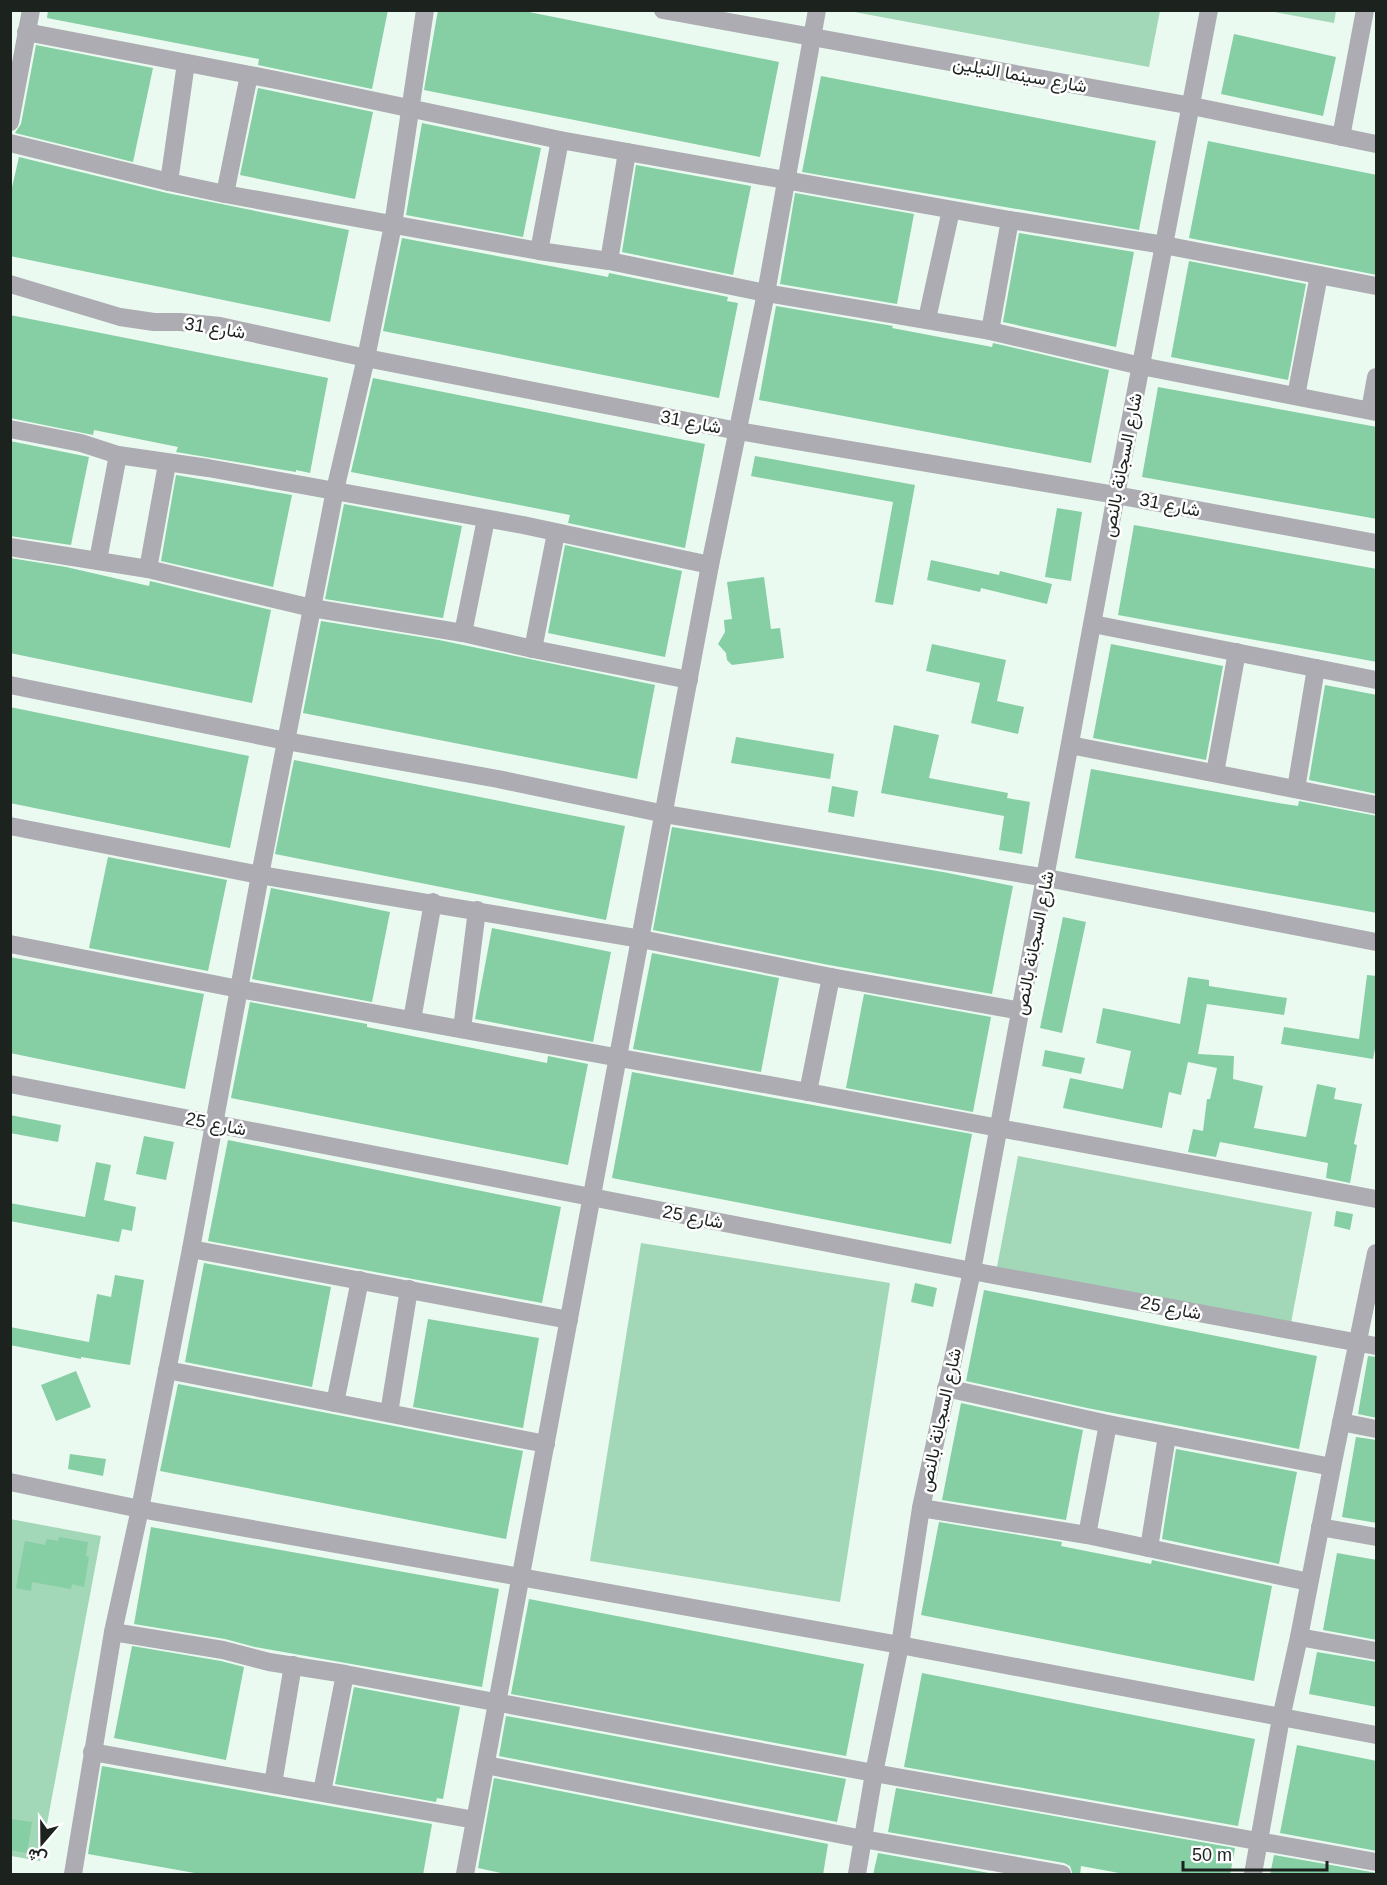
<svg xmlns="http://www.w3.org/2000/svg" width="1387" height="1885" font-family="Helvetica,Vazirmatn,sans-serif">
<style>
.pitch{fill:#a2d7b7}
.building{fill:#86cea4}
.lines{fill:none;stroke-linecap:round;stroke-linejoin:round}
.minor{stroke:#acacb2;stroke-width:18}
.tertiary{stroke:#acacb2;stroke-width:18}
.labels{text-anchor:middle;stroke-width:5;stroke-linejoin:round;paint-order:stroke}
.street-label{font-size:18px;fill:#1c221e;stroke:#fff}
</style>
<rect width="100%" height="100%" fill="#ebfaf0"/>
<g class="pitch">
<polygon points="849,11 1160,10 1160,11 1149,67"/>
<polygon points="1268,11 1336,10 1336,11 1334,23"/>
<polygon points="1018,1156 1312,1212 1291,1323 997,1267"/>
<polygon points="641,1243 890,1283 840,1602 590,1561"/>
<polygon points="10,1519 101,1536 40,1861 11,1856"/>
</g>
<g class="building">
<polygon points="48,10 388,10 372,89 258,65 259,59 47,18"/>
<polygon points="438,10 519,10 779,62 760,157 424,90"/>
<polygon points="1234,34 1336,57 1323,116 1221,94"/>
<polygon points="36,45 153,68 133,162 15,133 21,124"/>
<polygon points="821,76 1156,141 1139,230 802,172"/>
<polygon points="258,88 373,112 355,199 240,175"/>
<polygon points="422,123 541,148 523,237 406,215"/>
<polygon points="1208,141 1377,175 1377,275 1189,238"/>
<polygon points="19,157 167,193 349,230 330,322 10,256 10,196"/>
<polygon points="636,165 751,186 733,275 622,252"/>
<polygon points="795,193 914,214 897,304 780,284"/>
<polygon points="1019,233 1134,252 1116,347 1003,322"/>
<polygon points="402,238 608,277 609,273 728,297 727,301 738,303 719,398 383,331"/>
<polygon points="1189,261 1306,284 1288,380 1171,357"/>
<polygon points="776,306 893,326 892,328 992,347 993,343 1109,370 1091,463 759,400"/>
<polygon points="10,315 328,378 310,473 296,470 296,472 176,452 178,447 94,430 93,435 10,418"/>
<polygon points="373,378 705,444 685,548 568,523 570,515 351,472"/>
<polygon points="1158,387 1377,427 1377,519 1142,477"/>
<polygon points="10,441 89,457 71,545 10,536"/>
<polygon points="755,456 915,485 893,605 875,602 893,502 751,476"/>
<polygon points="176,475 292,495 273,587 161,561"/>
<polygon points="344,504 462,526 443,618 325,599"/>
<polygon points="1057,508 1082,512 1071,581 1045,577"/>
<polygon points="1134,525 1377,569 1377,662 1118,615"/>
<polygon points="565,545 682,571 665,657 548,633"/>
<polygon points="10,558 66,567 149,586 150,581 271,610 252,703 10,653"/>
<polygon points="931,560 999,575 1000,571 1052,584 1047,604 981,588 980,592 927,580"/>
<polygon points="764,577 771,629 780,628 784,658 732,665 727,660 726,653 718,644 725,632 724,620 732,619 727,582"/>
<polygon points="321,621 439,640 655,685 637,779 303,713"/>
<polygon points="932,644 1006,660 997,701 1024,707 1018,734 971,723 980,683 926,671"/>
<polygon points="1111,644 1223,666 1206,760 1093,738"/>
<polygon points="1325,685 1377,695 1377,794 1309,780"/>
<polygon points="10,707 249,756 230,848 10,803"/>
<polygon points="894,725 939,735 929,778 1008,793 1007,798 1030,802 1022,854 999,850 1004,816 881,793"/>
<polygon points="736,737 834,754 830,779 731,763"/>
<polygon points="294,760 625,826 606,920 275,854"/>
<polygon points="1091,769 1278,803 1298,806 1299,801 1377,816 1377,913 1075,858"/>
<polygon points="832,786 858,791 854,817 828,812"/>
<polygon points="672,827 943,872 1013,886 992,994 829,965 653,930"/>
<polygon points="108,857 227,880 208,971 89,948"/>
<polygon points="271,888 390,912 372,1002 252,979"/>
<polygon points="1063,917 1086,922 1062,1033 1040,1028"/>
<polygon points="492,928 611,952 593,1042 475,1019"/>
<polygon points="652,953 779,978 761,1072 633,1049"/>
<polygon points="10,957 204,994 185,1089 10,1053"/>
<polygon points="1367,975 1377,976 1377,1039 1373,1059 1281,1044 1284,1027 1359,1039"/>
<polygon points="1188,977 1209,980 1209,986 1287,998 1284,1015 1207,1004 1198,1054 1234,1056 1233,1079 1263,1086 1254,1128 1306,1137 1317,1084 1336,1088 1334,1099 1362,1104 1354,1144 1357,1145 1350,1183 1326,1178 1328,1163 1220,1142 1216,1157 1188,1152 1193,1129 1203,1131 1207,1099 1210,1099 1217,1068 1188,1062 1181,1095 1169,1092 1162,1128 1063,1108 1070,1078 1123,1089 1131,1051 1096,1043 1103,1008 1180,1024"/>
<polygon points="864,994 991,1017 973,1112 846,1088"/>
<polygon points="250,1002 367,1024 367,1027 547,1063 548,1056 588,1064 568,1165 231,1098"/>
<polygon points="1045,1050 1085,1058 1081,1074 1042,1066"/>
<polygon points="632,1072 972,1134 951,1244 612,1178"/>
<polygon points="10,1115 61,1125 58,1142 10,1133"/>
<polygon points="144,1136 174,1142 166,1180 136,1174"/>
<polygon points="228,1140 561,1207 542,1303 208,1241"/>
<polygon points="96,1162 111,1165 104,1200 136,1207 132,1231 122,1229 119,1242 10,1221 10,1203 85,1217"/>
<polygon points="1336,1211 1353,1214 1350,1230 1334,1226"/>
<polygon points="204,1263 331,1287 312,1387 185,1362"/>
<polygon points="115,1275 144,1280 130,1365 81,1357 81,1359 10,1345 10,1327 89,1342 97,1294 111,1297"/>
<polygon points="915,1283 937,1288 933,1307 911,1302"/>
<polygon points="984,1290 1317,1356 1299,1449 1087,1408 966,1381"/>
<polygon points="428,1319 539,1338 523,1428 413,1407"/>
<polygon points="1368,1356 1377,1357 1377,1418 1358,1414"/>
<polygon points="76,1371 91,1407 56,1421 41,1385"/>
<polygon points="178,1384 523,1451 506,1539 160,1471"/>
<polygon points="961,1403 1083,1430 1066,1520 942,1500"/>
<polygon points="1356,1437 1377,1440 1377,1523 1342,1517"/>
<polygon points="1176,1449 1297,1472 1279,1564 1162,1539"/>
<polygon points="70,1454 106,1459 103,1476 68,1469"/>
<polygon points="939,1522 1062,1542 1061,1546 1151,1564 1152,1560 1272,1586 1254,1681 921,1615"/>
<polygon points="151,1527 499,1589 482,1687 255,1647 225,1639 134,1624"/>
<polygon points="59,1537 88,1542 86,1556 89,1557 84,1587 72,1584 71,1589 32,1582 31,1591 16,1588 25,1541 45,1545 47,1539 58,1541"/>
<polygon points="1337,1553 1377,1560 1377,1640 1323,1630"/>
<polygon points="529,1599 864,1664 846,1756 511,1694"/>
<polygon points="132,1646 221,1661 244,1667 226,1760 114,1738"/>
<polygon points="1317,1652 1377,1662 1377,1707 1309,1694"/>
<polygon points="922,1673 1255,1739 1238,1826 904,1767"/>
<polygon points="354,1687 460,1707 443,1799 437,1798 436,1802 335,1784"/>
<polygon points="506,1716 846,1779 837,1822 499,1756"/>
<polygon points="1297,1745 1377,1761 1377,1851 1280,1833"/>
<polygon points="102,1766 432,1824 423,1875 206,1875 88,1854"/>
<polygon points="494,1778 828,1844 823,1875 510,1875 478,1868"/>
<polygon points="896,1788 1235,1848 1230,1875 1130,1875 1081,1866 1080,1875 1073,1875 1070,1866 1064,1863 888,1832"/>
<polygon points="10,1819 32,1822 27,1853 10,1850"/>
<polygon points="878,1853 1000,1875 873,1875"/>
<polygon points="1274,1855 1377,1873 1377,1875 1270,1875"/>
</g>
<g class="lines">
<g class="minor">
<polyline points="26,32 276,80 560,140 1010,220 1164,245 1376,286"/>
<polyline points="10,122 31,10"/>
<polyline points="1341,137 1365,10"/>
<polyline points="10,143 169,182 225,194 539,251 609,261 766,293 990,331 1141,366 1376,412"/>
<polyline points="169,182 186,63"/>
<polyline points="225,194 249,75"/>
<polyline points="539,251 560,140"/>
<polyline points="609,261 627,152"/>
<polyline points="10,284 120,317 154,322 180,322 220,326 366,358 738,431 1116,495 1376,543"/>
<polyline points="927,319 951,210"/>
<polyline points="990,331 1010,220"/>
<polyline points="1296,396 1319,275"/>
<polyline points="1370,410 1376,377"/>
<polyline points="10,429 81,443 118,455 208,468 523,525 710,565"/>
<polyline points="10,547 148,569 312,608 463,633 533,649 689,680"/>
<polyline points="98,560 118,455"/>
<polyline points="148,569 167,464"/>
<polyline points="1093,624 1376,680"/>
<polyline points="463,633 486,519"/>
<polyline points="533,649 556,533"/>
<polyline points="1070,745 1376,805"/>
<polyline points="1215,773 1237,652"/>
<polyline points="1296,789 1316,668"/>
<polyline points="10,826 260,875 641,939 831,977 1021,1011"/>
<polyline points="10,944 239,989 808,1092 1376,1199"/>
<polyline points="412,1020 433,902"/>
<polyline points="462,1029 477,910"/>
<polyline points="10,1084 972,1271 1376,1346"/>
<polyline points="808,1092 831,977"/>
<polyline points="191,1249 569,1320"/>
<polyline points="167,1370 546,1444"/>
<polyline points="946,1388 1108,1424 1332,1467"/>
<polyline points="335,1403 360,1280"/>
<polyline points="389,1413 409,1289"/>
<polyline points="1341,1422 1376,1429"/>
<polyline points="10,1482 140,1509 900,1645 1376,1735"/>
<polyline points="921,1508 1087,1535 1309,1582"/>
<polyline points="1320,1527 1376,1537"/>
<polyline points="1087,1535 1108,1424"/>
<polyline points="1149,1548 1167,1436"/>
<polyline points="113,1632 223,1650 269,1662 345,1674 874,1773 1376,1862"/>
<polyline points="1299,1637 1376,1651"/>
<polyline points="92,1752 475,1820"/>
<polyline points="486,1765 863,1839 1062,1874"/>
<polyline points="273,1784 293,1665"/>
<polyline points="322,1792 345,1674"/>
<polyline points="73,1874 113,1632 140,1509 191,1249 260,875 335,490 366,358 393,225 425,10"/>
<polyline points="465,1874 710,565 766,293 817,10"/>
<polyline points="1253,1874 1281,1718 1299,1637 1332,1467 1376,1253"/>
</g>
<g class="tertiary">
<polyline points="663,10 1192,106 1376,144"/>
<polyline points="10,685 286,741 498,779 665,814 1047,878 1376,942"/>
<polyline points="857,1874 874,1773 900,1645 921,1508 972,1271 1116,495 1209,10"/>
</g>
</g>
<g class="labels">
<g class="street-label">
<text transform="translate(1020 75) rotate(10)" y="6">شارع سينما النيلين</text>
<text transform="translate(215 328) rotate(9)" y="6">شارع 31</text>
<text transform="translate(691 422) rotate(11)" y="6">شارع 31</text>
<text transform="translate(1122 465) rotate(-79)" y="6">شارع السجانة بالنص</text>
<text transform="translate(1170 505) rotate(11)" y="6">شارع 31</text>
<text transform="translate(1034 943) rotate(-79)" y="6">شارع السجانة بالنص</text>
<text transform="translate(216 1124) rotate(11)" y="6">شارع 25</text>
<text transform="translate(693 1217) rotate(11)" y="6">شارع 25</text>
<text transform="translate(1171 1308) rotate(11)" y="6">شارع 25</text>
<text transform="translate(940 1420) rotate(-78)" y="6">شارع السجانة بالنص</text>
</g>
</g>
<rect width="1387" height="1885" fill="none" stroke="#1c221e" stroke-width="24"/>
<g transform="translate(42 1843) rotate(200)" stroke="#ffffff" stroke-width="4.5" paint-order="stroke">
<path d="M0-4.5L10 22L0 15L-10 22Z" fill="#1c221e"/>
<text y="-9" font-size="16" font-weight="bold" text-anchor="middle" fill="#1c221e">ش</text>
</g>
<path d="M1183 1861v9h144v-9" fill="none" stroke="#1c221e" stroke-width="3"/>
<text x="1192" y="1861" font-size="18" fill="#1c221e" stroke="#ffffff" stroke-width="4.5" paint-order="stroke">50 m</text>
</svg>
